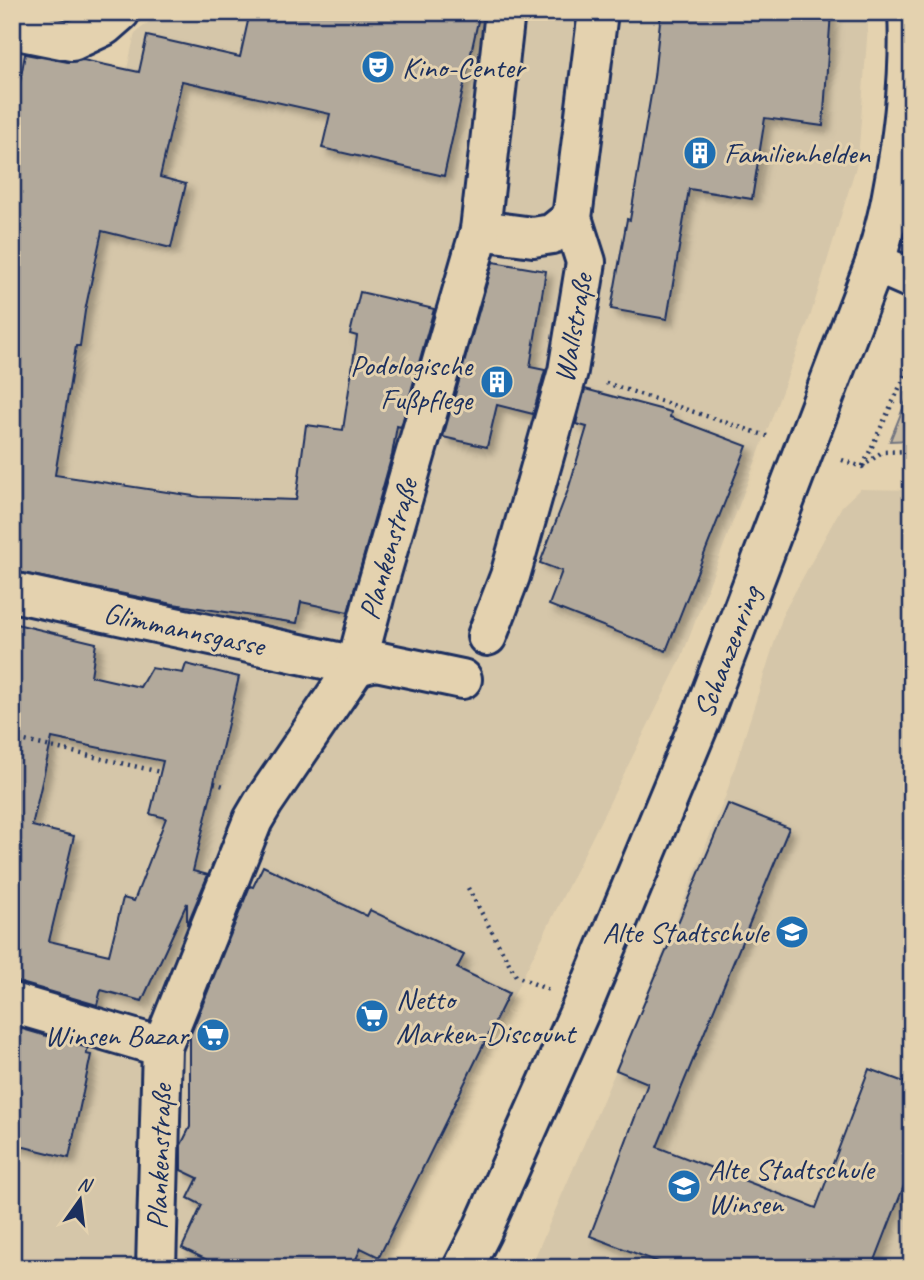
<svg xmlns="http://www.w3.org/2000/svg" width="924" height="1280" font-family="Caveat,sans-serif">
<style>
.built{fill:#d5c6a9}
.green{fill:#c7baa3;stroke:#717480;stroke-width:2}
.building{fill:#b2a99b;stroke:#1b2f5e;stroke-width:2;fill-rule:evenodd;filter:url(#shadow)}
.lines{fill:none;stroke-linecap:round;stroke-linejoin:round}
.minor-casing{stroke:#1b2f5e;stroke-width:44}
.major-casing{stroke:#1b2f5e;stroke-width:44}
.path{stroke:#1b2f5e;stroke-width:4.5;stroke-dasharray:2 5;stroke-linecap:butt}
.minor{stroke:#e4d2af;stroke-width:38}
.major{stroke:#e4d2af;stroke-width:38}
.labels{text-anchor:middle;stroke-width:6;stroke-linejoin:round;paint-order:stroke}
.poi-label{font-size:30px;fill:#1b2f5e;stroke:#e4d2af;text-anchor:start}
.street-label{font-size:30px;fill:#1b2f5e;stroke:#e4d2af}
</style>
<defs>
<filter id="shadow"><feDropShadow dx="6" dy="6" stdDeviation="3.5" flood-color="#0004"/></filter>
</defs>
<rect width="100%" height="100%" fill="#e4d2af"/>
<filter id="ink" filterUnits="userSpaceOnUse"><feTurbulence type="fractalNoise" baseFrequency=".0143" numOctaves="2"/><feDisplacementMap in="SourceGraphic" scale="14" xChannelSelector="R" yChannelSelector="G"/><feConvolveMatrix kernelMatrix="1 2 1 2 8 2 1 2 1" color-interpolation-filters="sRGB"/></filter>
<g filter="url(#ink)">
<g class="built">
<polygon points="162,12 869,12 858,160 811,314 681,659 378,1268 12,1268 12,126 26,48 127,69 135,33"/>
<polygon points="860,489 912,490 912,1268 533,1268 535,1257 616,1070 726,795 784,612 842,506"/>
</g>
<polygon class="green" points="912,386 912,440 890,441"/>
<g class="building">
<polygon points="250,12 480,12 444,176 322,148 330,114 182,81 160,177 186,184 171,248 102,231 85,311 80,346 76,346 55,475 200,497 296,500 306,425 343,430 357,336 350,334 360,292 434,309 401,427 397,426 392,455 348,612 301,602 297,623 173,604 12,571 12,126 25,54 68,62 83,60 139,72 147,36 240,57"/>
<polygon points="661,12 831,12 823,126 765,118 752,199 689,189 667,319 611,309 627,219 630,220 654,77"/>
<polygon points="493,262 546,271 530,367 545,370 533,414 497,405 487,447 443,437"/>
<polygon points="585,389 671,412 670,417 747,446 666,651 549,605 562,571 540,563 568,490 587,427 576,424"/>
<path d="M 12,623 L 96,643 L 91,676 L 140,687 L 151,668 L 183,673 L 186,664 L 239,677 L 193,871 L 208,875 L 187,925 L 187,903 L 142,1001 L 101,990 L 97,1005 L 18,982 L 12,982 ZM 52,738 L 163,761 L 150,814 L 166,818 L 134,901 L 123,898 L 109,955 L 49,941 L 74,836 L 32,826 Z"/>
<polygon points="728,804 789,828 657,1147 816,1208 869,1069 912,1085 912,1165 872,1268 674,1268 590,1236 648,1083 616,1070"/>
<polygon points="263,866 367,916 370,910 464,955 457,968 509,993 379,1257 361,1248 352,1268 224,1268 182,1248 202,1205 188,1198 198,1178 181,1170 181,1145 190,1127 190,1036 250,886 253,887"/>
<polygon points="12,1026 88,1048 86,1054 91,1055 69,1158 12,1144"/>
</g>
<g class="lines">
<defs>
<g id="minor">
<polyline points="12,29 72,41 104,26 120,12"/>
<polyline points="480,230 533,237 552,234 572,218"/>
<polyline points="875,263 912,279"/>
<polyline points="12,592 356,666 376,661 462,679"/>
<polyline points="487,636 510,576 568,371 586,262 572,218 598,12"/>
<polyline points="12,1003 162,1047"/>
<polyline points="156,1268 162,1047 253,820 263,803 356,666 375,594 480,230 505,12"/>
</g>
<path id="major" d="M 463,1268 L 481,1233 L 583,1004 L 702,717 L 875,263 C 881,241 888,218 892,195 C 903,138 911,70 908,12"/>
</defs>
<use href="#minor" class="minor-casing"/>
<use href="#major" class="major-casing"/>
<g class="path">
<polyline points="606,383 767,436"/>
<polyline points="842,460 862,467 882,452 912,451"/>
<polyline points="863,466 903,380 912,353"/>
<polyline points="12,738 160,772"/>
<polyline points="214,783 227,787"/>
<polyline points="468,888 516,976 549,990"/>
</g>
<use href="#minor" class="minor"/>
<use href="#major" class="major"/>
</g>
</g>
<defs>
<symbol id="theatre-disc" viewBox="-11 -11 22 22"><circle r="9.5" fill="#1f6fb2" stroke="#e4d2af"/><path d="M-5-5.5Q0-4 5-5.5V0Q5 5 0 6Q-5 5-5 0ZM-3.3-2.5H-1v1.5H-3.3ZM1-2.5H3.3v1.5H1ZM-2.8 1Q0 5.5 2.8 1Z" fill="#fff"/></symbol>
<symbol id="building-disc" viewBox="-11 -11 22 22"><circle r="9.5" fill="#1f6fb2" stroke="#e4d2af"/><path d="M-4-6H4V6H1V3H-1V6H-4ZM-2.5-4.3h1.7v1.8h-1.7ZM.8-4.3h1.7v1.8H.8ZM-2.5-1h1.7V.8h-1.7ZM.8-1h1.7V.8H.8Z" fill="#fff"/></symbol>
<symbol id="school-disc" viewBox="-11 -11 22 22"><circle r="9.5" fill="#1f6fb2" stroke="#e4d2af"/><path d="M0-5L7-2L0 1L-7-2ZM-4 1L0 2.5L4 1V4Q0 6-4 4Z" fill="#fff"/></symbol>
<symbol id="supermarket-disc" viewBox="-11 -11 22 22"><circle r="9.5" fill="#1f6fb2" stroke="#e4d2af"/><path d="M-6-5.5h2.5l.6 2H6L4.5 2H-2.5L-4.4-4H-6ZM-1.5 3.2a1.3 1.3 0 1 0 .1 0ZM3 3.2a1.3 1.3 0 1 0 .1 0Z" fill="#fff"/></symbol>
</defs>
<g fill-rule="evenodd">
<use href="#theatre-disc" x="359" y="48" width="38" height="38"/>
<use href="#building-disc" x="681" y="134" width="38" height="38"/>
<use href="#building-disc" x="478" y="363" width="38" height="38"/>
<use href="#school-disc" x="773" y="913" width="38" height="38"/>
<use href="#supermarket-disc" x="353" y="997" width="38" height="38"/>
<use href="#supermarket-disc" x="194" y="1016" width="38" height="38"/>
<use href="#school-disc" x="665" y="1167" width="38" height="38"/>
</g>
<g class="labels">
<g class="poi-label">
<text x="402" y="77">Kino-Center</text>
<text x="724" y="163">Familienhelden</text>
<text x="472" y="375" text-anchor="end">Podologische<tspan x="472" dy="34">Fußpflege</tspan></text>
<text x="768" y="942" text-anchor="end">Alte Stadtschule</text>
<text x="396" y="1009">Netto<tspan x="396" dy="34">Marken-Discount</tspan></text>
<text x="188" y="1045" text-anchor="end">Winsen Bazar</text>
<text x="708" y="1179">Alte Stadtschule<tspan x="708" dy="34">Winsen</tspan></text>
</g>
<g class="street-label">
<text transform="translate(573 328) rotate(-80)" y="10">Wallstraße</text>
<text transform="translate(388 549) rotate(-74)" y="10">Plankenstraße</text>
<text transform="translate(184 629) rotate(12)" y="10">Glimmannsgasse</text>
<text transform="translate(727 652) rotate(-69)" y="10">Schanzenring</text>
<text transform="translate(159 1157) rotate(-88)" y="10">Plankenstraße</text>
</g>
</g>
<rect width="924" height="1280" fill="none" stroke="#e4d2af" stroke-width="42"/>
<rect x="21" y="21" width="882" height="1238" fill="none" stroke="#1b2f5e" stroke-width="2.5" filter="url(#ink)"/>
<g transform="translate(80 1200) rotate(14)" stroke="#e4d2af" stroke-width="5" paint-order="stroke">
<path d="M0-5L12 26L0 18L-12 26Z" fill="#1b2f5e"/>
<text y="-10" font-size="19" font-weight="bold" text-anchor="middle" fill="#1b2f5e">N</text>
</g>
</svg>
